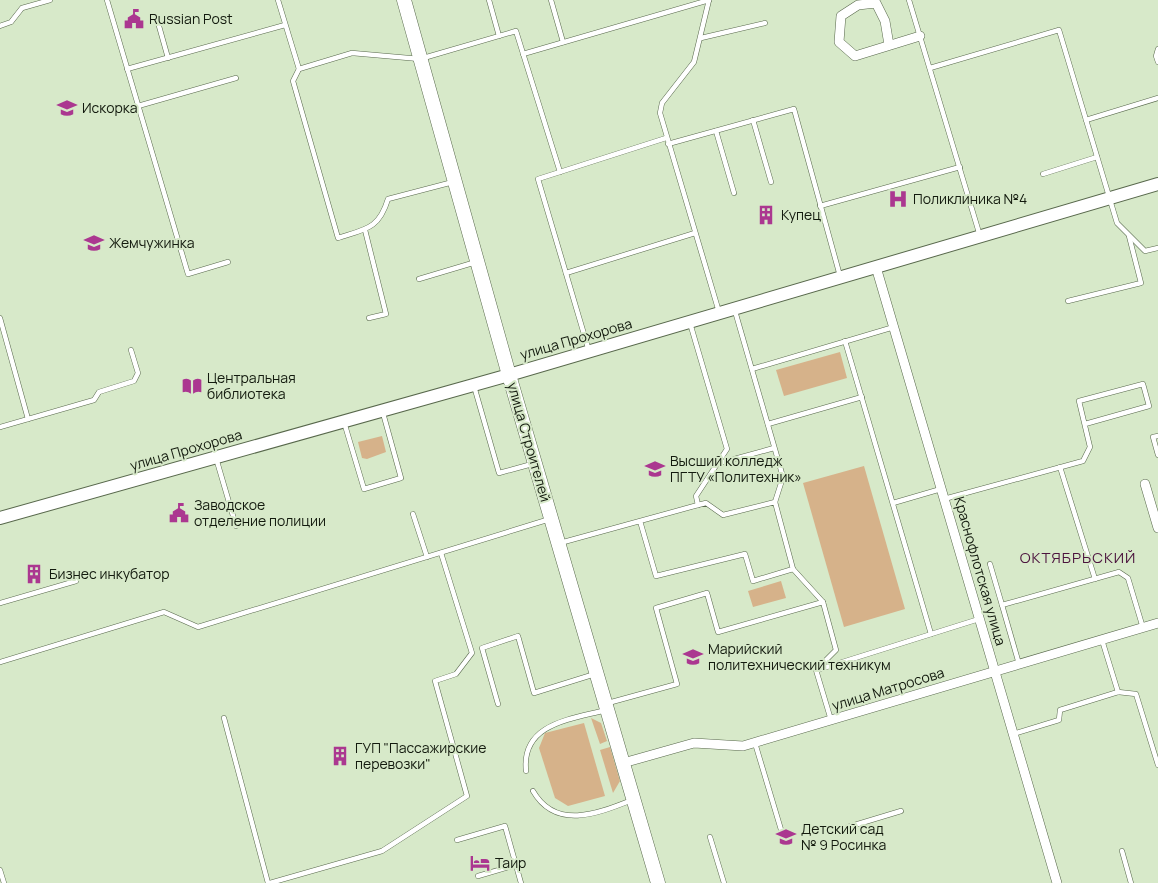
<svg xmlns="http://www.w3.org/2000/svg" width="1158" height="883" font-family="Manrope,sans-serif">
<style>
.green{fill:#d6b28a}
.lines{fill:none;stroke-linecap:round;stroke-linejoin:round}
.lane-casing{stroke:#58684c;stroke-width:5.5}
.street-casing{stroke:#58684c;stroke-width:10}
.secondary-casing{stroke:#58684c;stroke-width:14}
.primary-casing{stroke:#58684c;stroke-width:15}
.lane{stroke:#fff;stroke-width:4.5}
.street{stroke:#fff;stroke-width:9}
.secondary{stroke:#fff;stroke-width:12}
.primary{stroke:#fff;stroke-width:14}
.labels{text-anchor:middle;stroke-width:4;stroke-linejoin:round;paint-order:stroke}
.poi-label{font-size:14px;fill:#131a0e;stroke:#d7e9c9;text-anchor:start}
.street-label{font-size:14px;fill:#131a0e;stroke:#d7e9c9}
.neighbourhood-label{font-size:15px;letter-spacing:1px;fill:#4c143e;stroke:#d7e9c9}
</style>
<rect width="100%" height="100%" fill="#d7e9c9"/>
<g class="green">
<polygon points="840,352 847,378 784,396 776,370"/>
<polygon points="382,436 386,452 367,459 362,458 358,442"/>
<polygon points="864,466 905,609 844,627 803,483"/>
<polygon points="781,581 786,598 753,607 748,591"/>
<polygon points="591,718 601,723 607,741 600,744"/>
<polygon points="584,723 605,796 568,806 555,798 539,748 545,733"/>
<polygon points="610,747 620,781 613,793 600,750"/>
</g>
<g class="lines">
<defs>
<g id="lane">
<polyline points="107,0 188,274 228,262"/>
<path d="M 278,0 L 299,69 L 293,81 L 338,238 C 366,229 379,229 388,199 L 453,182"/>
<polyline points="489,0 499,36"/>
<polyline points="551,0 563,42"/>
<polyline points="709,0 694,62 662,103 660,113 719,312"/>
<polyline points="909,0 980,236"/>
<polyline points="157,19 168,58"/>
<polyline points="0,26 11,22 22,8 50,0"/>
<polyline points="701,38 765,23"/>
<polyline points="1158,49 1156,56 1158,62"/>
<polyline points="523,54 709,0"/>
<polyline points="930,68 1059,30 1117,223 1145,251 1158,248"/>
<polyline points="127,69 285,25"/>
<polyline points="299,69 352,53 420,59 516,31 560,172"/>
<polyline points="138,106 236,78"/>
<polyline points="753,120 771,182"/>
<polyline points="1086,120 1158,98"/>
<polyline points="716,131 734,193"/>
<polyline points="668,144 794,109 840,276"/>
<polyline points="1043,174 1097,157"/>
<polyline points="820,206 960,167"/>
<polyline points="365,230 386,314 369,318"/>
<polyline points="566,273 695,233"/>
<polyline points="419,279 476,262"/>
<polyline points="1068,301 1141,283 1129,236"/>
<polyline points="735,311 783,477 775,502"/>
<polyline points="0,318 28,419"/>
<polyline points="690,323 727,449 696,496 698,505"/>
<polyline points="845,341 931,634"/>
<polyline points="589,351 538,179 666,138"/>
<polyline points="752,369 894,327"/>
<polyline points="474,386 499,473 532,464"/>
<polyline points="344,422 364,489 401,478 383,413"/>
<polyline points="768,424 862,397"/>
<polyline points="0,427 94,400 99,392 134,381 138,373 131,350"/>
<polyline points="1158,455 1153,437 1158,436"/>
<polyline points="216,458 236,526"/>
<polyline points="716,464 774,448"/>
<polyline points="1060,467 1095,579"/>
<polyline points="944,499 1083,461 1090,447 1079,401 1143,384 1149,406 1085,424"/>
<polyline points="893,503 941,489"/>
<polyline points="413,514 427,557"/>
<polyline points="560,543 698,505 706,503 723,515 775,502 793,569 753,581 745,554 656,576 640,521"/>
<polyline points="990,564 1002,605"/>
<polyline points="793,569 823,602"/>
<polyline points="0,603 76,581"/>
<polyline points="1102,640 1118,692"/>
<polyline points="0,662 164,612 198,627 550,519"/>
<polyline points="1019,664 1002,605 1119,572 1128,578 1143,628"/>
<polyline points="817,670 979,619"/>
<polyline points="608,703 677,684 656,608 707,593 718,632 823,602 836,650 816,670 831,720"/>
<polyline points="498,704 482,648 518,636 534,693 595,674"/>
<polyline points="224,718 268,883"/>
<polyline points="1013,734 1059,720 1060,710 1118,692 1136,694 1158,765"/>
<polyline points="755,743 785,843"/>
<path d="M 526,771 C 521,723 572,719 606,710"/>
<path d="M 533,791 C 556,831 599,813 632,800"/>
<polyline points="848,827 901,811"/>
<polyline points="710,837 724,883"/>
<polyline points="457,840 505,826 521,883"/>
<polyline points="1122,851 1131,883"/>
<polyline points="0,870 4,883"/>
<polyline points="478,876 516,865"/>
<polyline points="270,883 382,851 467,796 435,681 456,674 472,653 441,553"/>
</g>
<g id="street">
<polyline points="889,45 885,21 876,3 858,5 841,16 839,42 855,56 920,36"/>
<polyline points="876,267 1057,883"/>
<polyline points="1145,484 1158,528"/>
<polyline points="623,763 694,743 743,746 1158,623"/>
</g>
<polyline id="secondary" points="0,518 509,375 1158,184"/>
<polyline id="primary" points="404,0 509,375 658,883"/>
</defs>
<use href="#lane" class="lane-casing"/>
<use href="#street" class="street-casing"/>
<use href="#secondary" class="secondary-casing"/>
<use href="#primary" class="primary-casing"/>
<use href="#lane" class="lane"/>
<use href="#street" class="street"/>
<use href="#secondary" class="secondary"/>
<use href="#primary" class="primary"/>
</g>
<defs>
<symbol id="civic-bare" viewBox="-9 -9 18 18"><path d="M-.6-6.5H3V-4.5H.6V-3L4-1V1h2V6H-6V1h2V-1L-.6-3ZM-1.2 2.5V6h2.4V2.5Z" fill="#ab3790" stroke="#d7e9c9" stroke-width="2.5" paint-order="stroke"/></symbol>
<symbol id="school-bare" viewBox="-9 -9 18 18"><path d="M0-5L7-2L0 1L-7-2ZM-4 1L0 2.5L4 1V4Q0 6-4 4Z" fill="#ab3790" stroke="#d7e9c9" stroke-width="2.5" paint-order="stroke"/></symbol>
<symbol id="hospital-bare" viewBox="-9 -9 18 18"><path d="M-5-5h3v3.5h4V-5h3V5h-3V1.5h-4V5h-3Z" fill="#ab3790" stroke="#d7e9c9" stroke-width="2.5" paint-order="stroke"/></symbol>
<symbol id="building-bare" viewBox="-9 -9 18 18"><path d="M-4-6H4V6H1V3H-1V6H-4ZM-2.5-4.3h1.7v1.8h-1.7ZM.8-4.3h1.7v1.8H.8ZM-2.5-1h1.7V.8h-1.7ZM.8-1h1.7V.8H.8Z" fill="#ab3790" stroke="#d7e9c9" stroke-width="2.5" paint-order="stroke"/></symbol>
<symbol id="library-bare" viewBox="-9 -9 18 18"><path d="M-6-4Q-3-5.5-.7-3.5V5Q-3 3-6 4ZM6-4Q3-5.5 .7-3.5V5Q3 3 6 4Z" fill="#ab3790" stroke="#d7e9c9" stroke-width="2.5" paint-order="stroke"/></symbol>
<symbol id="university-bare" viewBox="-9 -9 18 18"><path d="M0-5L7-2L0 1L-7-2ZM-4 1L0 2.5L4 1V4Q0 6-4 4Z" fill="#ab3790" stroke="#d7e9c9" stroke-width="2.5" paint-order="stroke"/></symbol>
<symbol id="hotel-bare" viewBox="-9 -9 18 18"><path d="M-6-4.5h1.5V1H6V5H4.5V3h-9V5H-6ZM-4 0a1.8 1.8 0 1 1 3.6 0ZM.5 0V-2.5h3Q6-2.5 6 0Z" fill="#ab3790" stroke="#d7e9c9" stroke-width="2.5" paint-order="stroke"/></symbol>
</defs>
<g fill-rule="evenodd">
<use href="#civic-bare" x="120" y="5" width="28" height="28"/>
<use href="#school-bare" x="53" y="94" width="28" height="28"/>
<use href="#hospital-bare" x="884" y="185" width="28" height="28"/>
<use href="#building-bare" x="752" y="201" width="28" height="28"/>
<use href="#school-bare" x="80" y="229" width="28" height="28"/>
<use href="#library-bare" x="178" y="372" width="28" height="28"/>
<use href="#university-bare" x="641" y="455" width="28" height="28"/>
<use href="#civic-bare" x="165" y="499" width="28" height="28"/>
<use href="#building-bare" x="20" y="560" width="28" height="28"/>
<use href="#university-bare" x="679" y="643" width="28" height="28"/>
<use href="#building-bare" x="326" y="742" width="28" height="28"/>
<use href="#school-bare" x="772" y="823" width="28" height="28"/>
<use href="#hotel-bare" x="466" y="849" width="28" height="28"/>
</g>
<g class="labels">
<g class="poi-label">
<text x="149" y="24">Russian Post</text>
<text x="82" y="113">Искорка</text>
<text x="913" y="204">Поликлиника №4</text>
<text x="781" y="220">Купец</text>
<text x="109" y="248">Жемчужинка</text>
<text x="207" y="383">Центральная<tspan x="207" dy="16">библиотека</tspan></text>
<text x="670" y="466">Высший колледж<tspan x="670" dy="16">ПГТУ «Политехник»</tspan></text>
<text x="194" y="510">Заводское<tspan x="194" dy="16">отделение полиции</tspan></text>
<text x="49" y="579">Бизнес инкубатор</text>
<text x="708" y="654">Марийский<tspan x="708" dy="16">политехнический техникум</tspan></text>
<text x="355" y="753">ГУП "Пассажирские<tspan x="355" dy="16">перевозки"</tspan></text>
<text x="801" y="834">Детский сад<tspan x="801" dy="16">№ 9 Росинка</tspan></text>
<text x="495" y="868">Таир</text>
</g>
<g class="street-label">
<text transform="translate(576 339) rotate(-16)" y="5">улица Прохорова</text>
<text transform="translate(529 442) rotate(74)" y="5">улица Строителей</text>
<text transform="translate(186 450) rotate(-16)" y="5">улица Прохорова</text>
<text transform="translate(980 571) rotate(74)" y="5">Краснофлотская улица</text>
<text transform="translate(888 689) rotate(-17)" y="5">улица Матросова</text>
</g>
<g class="neighbourhood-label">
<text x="1078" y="563">ОКТЯБРЬСКИЙ</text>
</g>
</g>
</svg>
